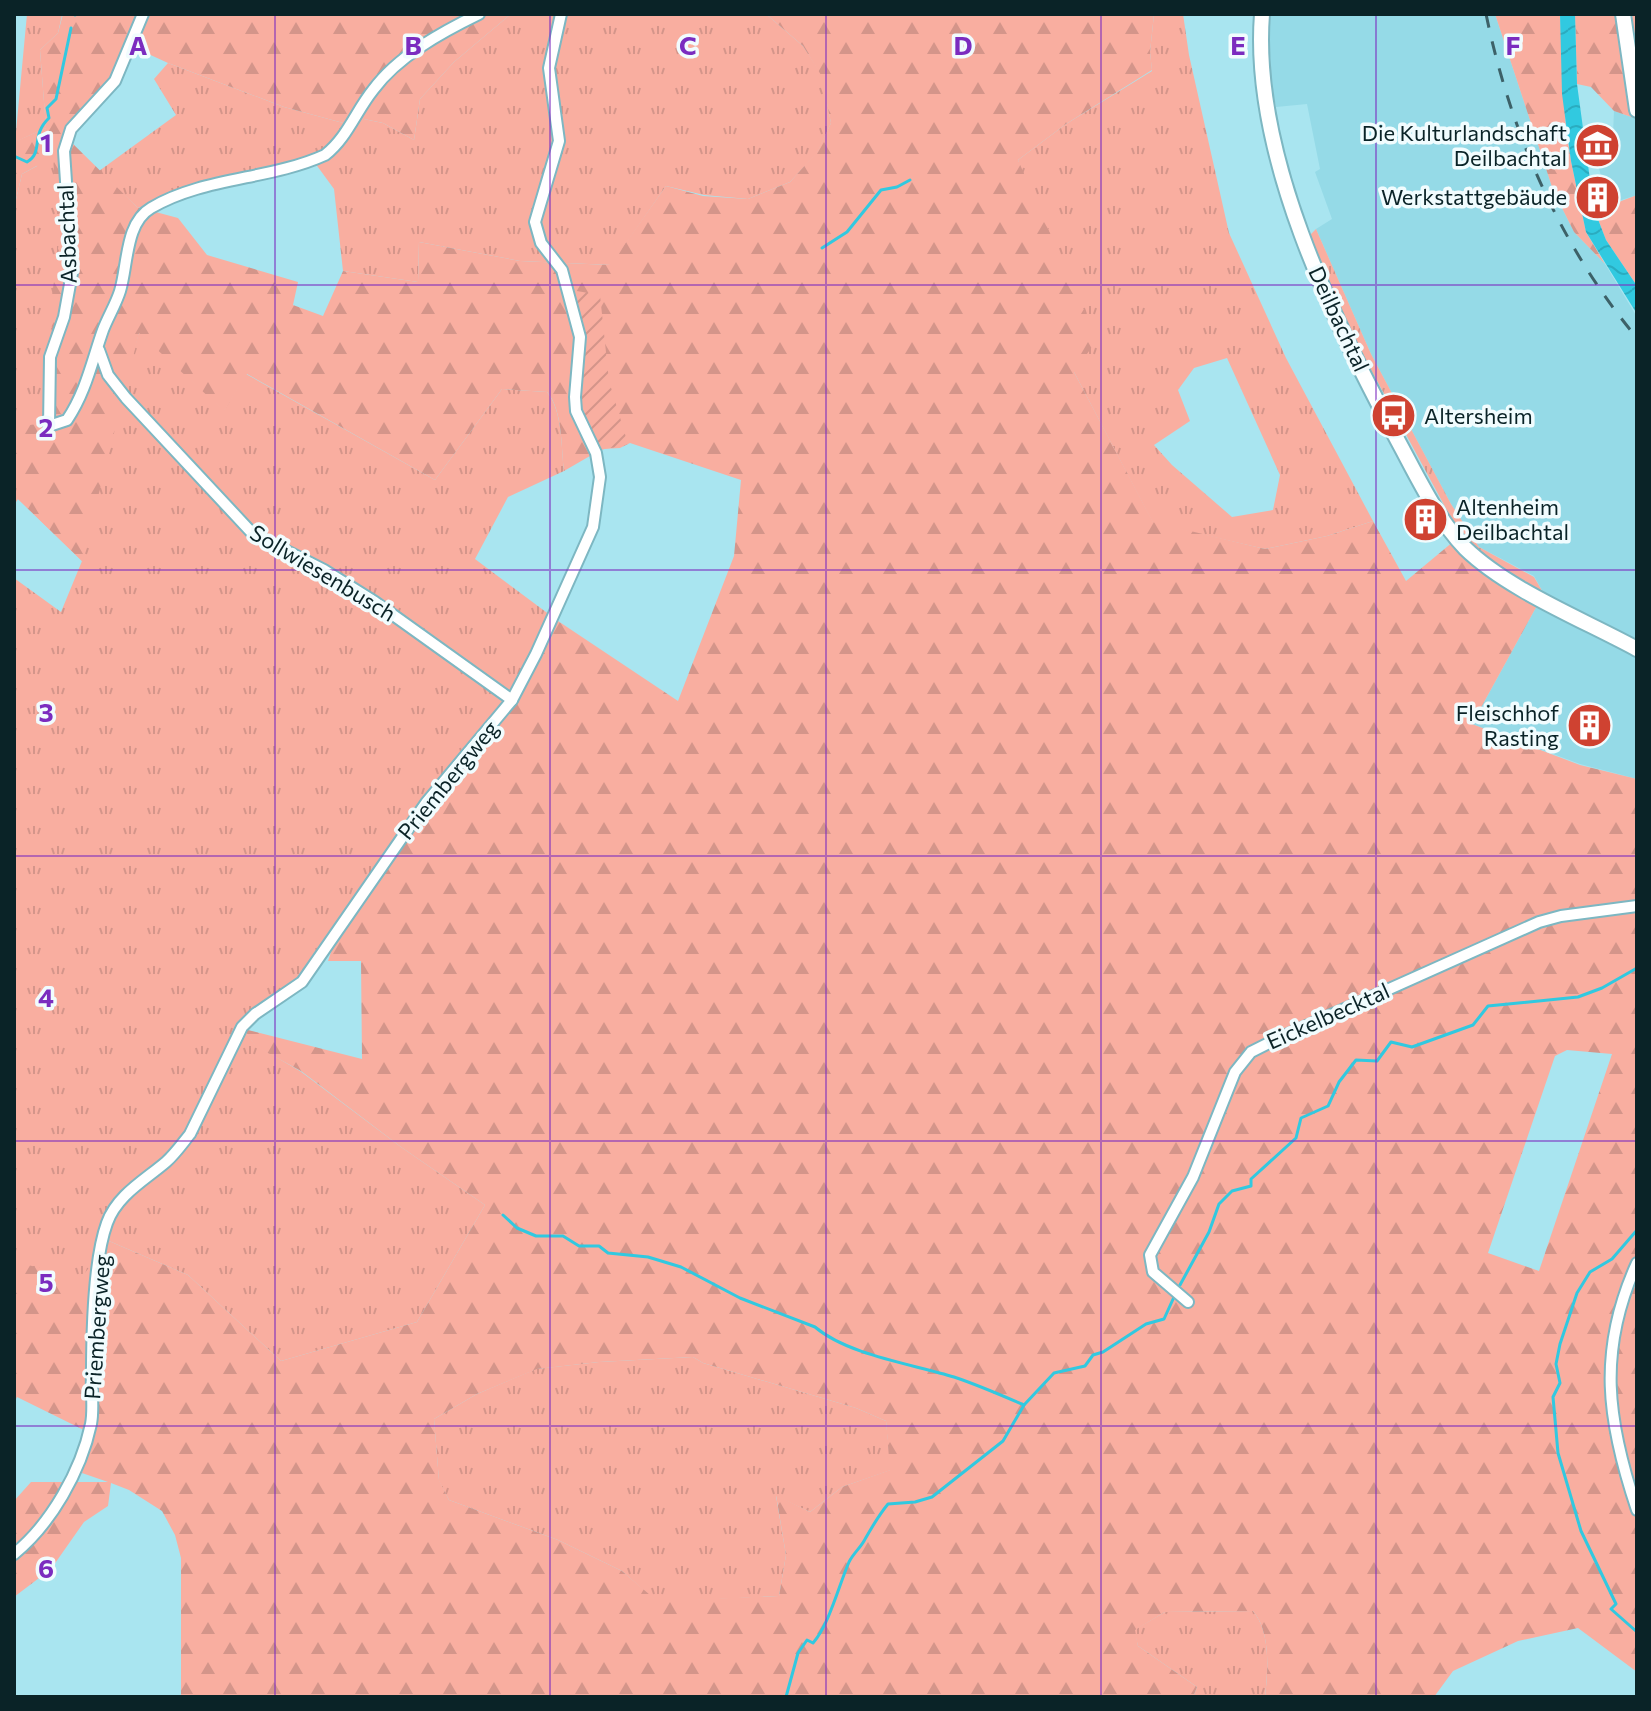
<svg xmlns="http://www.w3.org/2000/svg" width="1651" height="1711" font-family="Commissioner,sans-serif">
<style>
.built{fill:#95dae7}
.grass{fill:url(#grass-tufts);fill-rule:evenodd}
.forest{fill:url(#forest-firs);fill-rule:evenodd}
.garden{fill:url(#garden-furrows)}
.water{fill:url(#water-waves)}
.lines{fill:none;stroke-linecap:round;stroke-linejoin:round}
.stream{stroke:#31c9e0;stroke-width:3}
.minor-casing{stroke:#7db7c2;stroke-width:14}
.tertiary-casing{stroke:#7db7c2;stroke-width:18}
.secondary-casing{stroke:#7db7c2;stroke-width:18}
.minor{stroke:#fff;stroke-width:10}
.tertiary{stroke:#fff;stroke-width:14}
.secondary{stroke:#fff;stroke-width:14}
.rail{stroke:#3d6168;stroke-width:3;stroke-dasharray:14 14;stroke-linecap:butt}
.grid{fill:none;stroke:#7b2cbf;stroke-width:2;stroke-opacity:0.55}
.labels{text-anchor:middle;stroke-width:7;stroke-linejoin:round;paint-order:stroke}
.poi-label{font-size:22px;fill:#0a2327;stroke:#f1fcfe;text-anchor:end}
.street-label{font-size:22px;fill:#0a2327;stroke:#f1fcfe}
.grid-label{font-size:26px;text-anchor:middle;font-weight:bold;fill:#7b2cbf;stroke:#f1fcfe;stroke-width:7;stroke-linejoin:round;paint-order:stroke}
</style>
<defs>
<pattern id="grass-tufts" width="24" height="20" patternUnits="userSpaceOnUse" patternTransform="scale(2)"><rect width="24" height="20" fill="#f9aea0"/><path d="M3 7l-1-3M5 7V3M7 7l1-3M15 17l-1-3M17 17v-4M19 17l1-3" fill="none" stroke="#d4958a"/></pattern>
<pattern id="forest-firs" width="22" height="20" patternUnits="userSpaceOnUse" patternTransform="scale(2)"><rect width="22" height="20" fill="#f9aea0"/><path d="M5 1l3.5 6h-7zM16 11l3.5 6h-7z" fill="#d4958a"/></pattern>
<pattern id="garden-furrows" width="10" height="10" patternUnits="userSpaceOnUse" patternTransform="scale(2)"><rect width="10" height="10" fill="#f9aea0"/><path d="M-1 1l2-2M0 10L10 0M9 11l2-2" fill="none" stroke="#d4958a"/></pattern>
<pattern id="water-waves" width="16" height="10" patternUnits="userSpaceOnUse" patternTransform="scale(2)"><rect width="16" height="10" fill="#31c9e0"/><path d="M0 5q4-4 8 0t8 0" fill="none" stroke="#2aacc0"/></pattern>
</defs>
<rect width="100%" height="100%" fill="#a9e5f0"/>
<g class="built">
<polygon points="1271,14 1495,14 1553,190 1574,232 1605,264 1637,317 1637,643 1544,594 1534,576 1479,547 1451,504 1371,354 1316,229 1332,219 1315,172 1320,169 1307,104 1276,107 1267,59"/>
<polygon points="1614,111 1637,119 1637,195 1609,204 1598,165 1613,134"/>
<polygon points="1539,602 1637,656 1637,779 1580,764 1472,724"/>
</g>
<g class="grass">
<path d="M 27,14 L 142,14 L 113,80 L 69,129 L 67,138 L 136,219 L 119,288 L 98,349 L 99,359 L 122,393 L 139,332 L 224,410 L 246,374 L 435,480 L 502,389 L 547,392 C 563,411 561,448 564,471 L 508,497 L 475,559 L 550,615 L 523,672 L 497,718 L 445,771 L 384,855 L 301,981 L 249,1017 L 238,1033 L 244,1029 L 255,1045 L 300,1071 L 401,1147 L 485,1205 L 417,1322 L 281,1361 L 188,1275 L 109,1241 L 110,1223 L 121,1205 L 171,1161 L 194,1133 L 216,1089 L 234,1041 L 190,1129 L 166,1158 L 115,1202 L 104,1219 L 99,1255 L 81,1279 L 14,1263 L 14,578 L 61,612 L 82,561 L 18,499 L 14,505 L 14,208 L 22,174 L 37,166 C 42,140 53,119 60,94 C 67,69 69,44 73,19 L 62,15 L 58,33 L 40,50 L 46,128 L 15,142 Z"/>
<polygon points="511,14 766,14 803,46 822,75 831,123 817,153 790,182 748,199 704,195 666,186 611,265 520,261 419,242 418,282 343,271 334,189 315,163 299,160 146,208 137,207 99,171 176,115 154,79 168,63 284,107 347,124 359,118 383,123 414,140 420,99 454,62"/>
<path d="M 1154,14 L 1183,14 L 1189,55 L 1229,233 L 1286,358 L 1373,521 L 1327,536 L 1265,549 L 1153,523 L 1074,372 L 1018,160 L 1066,124 L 1152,71 L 1150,52 ZM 1227,358 L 1280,475 L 1273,510 L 1232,517 L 1172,465 L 1154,445 L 1190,421 L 1178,390 L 1194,368 Z"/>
<path d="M 1316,229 L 1371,354 L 1451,504 L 1479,547 L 1534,577 L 1544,594 C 1510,576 1482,558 1457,529 L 1348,327 L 1310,235 Z"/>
<polygon points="693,1357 703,1363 856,1408 886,1421 891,1470 842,1487 810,1512 776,1496 786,1555 779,1596 657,1602 622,1571 558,1540 449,1500 439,1481 434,1419 477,1394 536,1369 599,1362"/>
<path d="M 1253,1611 C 1271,1632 1268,1671 1265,1697 L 1193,1697 L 1197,1687 L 1138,1646 L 1134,1630 L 1165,1612 Z"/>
</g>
<g class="forest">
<path d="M 63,14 L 511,14 L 454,62 L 420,99 L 414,140 L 383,123 L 359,118 L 347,124 L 284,107 L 168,63 L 131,46 L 114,81 L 67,138 L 137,207 L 178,218 L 207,255 L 298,282 L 293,305 L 323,316 L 343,271 L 418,282 L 419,242 L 520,261 L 610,265 L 666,186 L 703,196 L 748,199 L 790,182 L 817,152 L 831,123 L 821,75 L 803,46 L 766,14 L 1154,14 L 1150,52 L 1152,70 L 1066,124 L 1018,160 L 1097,340 L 1074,372 L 1153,522 L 1265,549 L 1327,536 L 1373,521 L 1406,581 L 1454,541 L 1539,602 L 1472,724 L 1580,765 L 1637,779 L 1637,1672 L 1578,1628 L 1518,1641 L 1453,1671 L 1434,1697 L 1265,1697 C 1268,1671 1271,1632 1253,1611 L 1165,1612 L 1135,1630 L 1138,1646 L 1197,1687 L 1193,1697 L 181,1697 L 181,1558 L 175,1535 L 162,1511 L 129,1490 L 111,1483 L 108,1506 L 84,1522 L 51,1569 L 14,1597 L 14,1501 L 31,1482 L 108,1482 L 82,1473 L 94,1435 L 17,1397 L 14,1403 L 14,1262 L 82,1277 L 109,1241 L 188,1275 L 281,1361 L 417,1322 L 485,1205 L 401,1147 L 301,1071 L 255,1046 L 244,1029 L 362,1059 L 361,961 L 328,961 L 337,934 L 415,821 L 500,721 L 555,619 L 678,701 L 734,556 L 741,480 L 630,443 L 620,448 L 602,449 L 564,471 C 561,448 563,410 547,392 L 502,389 L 435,480 L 247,374 L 224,411 L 139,333 L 82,561 L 18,499 L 14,466 L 14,427 L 53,422 L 55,356 L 50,312 L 59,241 L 53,157 L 22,174 L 14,208 L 14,142 L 46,128 L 40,50 L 58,33 ZM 1567,1050 L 1612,1054 L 1539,1271 L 1488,1253 L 1555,1056 ZM 693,1357 L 703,1363 L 856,1408 L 886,1421 L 890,1470 L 842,1487 L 810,1512 L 776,1495 L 786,1555 L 779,1596 L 657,1601 L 622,1571 L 558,1540 L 449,1500 L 439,1480 L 434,1419 L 477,1394 L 537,1369 L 599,1362 Z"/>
<polygon points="1495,14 1560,14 1566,131 1571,161 1586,232 1605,264 1574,232 1553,190"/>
<polygon points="1575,14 1637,14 1637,106 1634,99 1637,119 1614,111 1591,87 1577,84"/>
<polygon points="1637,195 1637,286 1606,240 1594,209 1603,208"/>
</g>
<path class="garden" d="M 571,290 L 600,295 L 609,381 L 628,444 C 617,449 607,446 597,452 L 579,414 L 582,351 Z"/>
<polygon class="water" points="1560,14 1575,14 1577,84 1594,209 1606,240 1637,286 1637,314 1586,232 1571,161 1562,94"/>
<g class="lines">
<g class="stream">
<polyline points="75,15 75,14"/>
<path d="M 14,156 L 27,162 C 44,152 30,136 49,118 L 47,108 L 56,99 L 71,28"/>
<polyline points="822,248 847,232 881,190 897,187 910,180"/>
<path d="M 503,1215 L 517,1228 L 536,1236 L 563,1236 L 579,1246 L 599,1246 L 608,1253 L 648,1257 L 681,1267 L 740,1298 L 815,1327 C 848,1355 912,1364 954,1377 C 978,1385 1001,1395 1024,1405"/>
<polyline points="1637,1230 1612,1259 1590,1272 1577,1293 1560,1344 1556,1364 1560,1383 1553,1397 1558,1453 1581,1531 1616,1604 1611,1609 1637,1632"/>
<polyline points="1180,1285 1209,1232 1219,1204 1232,1191 1251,1186 1251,1179 1296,1138 1301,1118 1328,1106 1339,1082 1356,1060 1377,1061 1391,1042 1412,1047 1473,1025 1488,1006 1578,997 1602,988 1637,968"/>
<polyline points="1637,1636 1637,1641"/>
<path d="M 786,1697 L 798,1653 L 807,1640 L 813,1643 C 829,1625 839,1585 849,1562 C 853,1554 860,1548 864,1541 C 872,1527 878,1516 888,1504 L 915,1502 L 932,1497 L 1003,1441 L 1024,1405 L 1054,1373 L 1085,1366 L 1093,1355 L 1103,1352 L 1146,1324 L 1164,1319 L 1174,1297"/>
</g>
<defs>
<g id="minor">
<path d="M 143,14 L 115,81 L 71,129 L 64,151 L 72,273 L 64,317 L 50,357 L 49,426 L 67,420 C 86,392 92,361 103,330 C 108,317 116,304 120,291 C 128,265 125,223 151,208 C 203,177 270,180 325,155 C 347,138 356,111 373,90 C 398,56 442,32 479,14"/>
<polyline points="99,350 108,375 126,398 253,534 324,570 375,602 512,700"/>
<path d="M 1637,1263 C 1597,1351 1607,1421 1637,1510"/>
<polyline points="1188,1302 1153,1272 1150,1255 1193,1177 1235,1072 1251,1052 1273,1041 1539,922 1561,916 1637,906"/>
<path d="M 14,1554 C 51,1524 81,1471 91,1424 C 94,1409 91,1391 92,1375 C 92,1334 93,1261 107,1223 C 117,1195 145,1180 166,1162 C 175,1154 182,1144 190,1134 L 242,1027 L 255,1014 L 302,982 L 426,803 L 512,700 L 536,654 L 593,527 L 600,477 L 596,453 L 576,411 L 575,397 L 580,337 L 562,270 L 541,243 L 535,222 L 559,141 L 549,68 L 561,14"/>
</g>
<path id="tertiary" d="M 1262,14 C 1251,154 1333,319 1398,441 C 1417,476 1437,519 1465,548 C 1508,590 1584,620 1637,649"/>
<polyline id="secondary" points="1623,14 1637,110"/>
</defs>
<use href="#minor" class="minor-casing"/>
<use href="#tertiary" class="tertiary-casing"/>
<use href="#secondary" class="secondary-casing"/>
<use href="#minor" class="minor"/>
<use href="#tertiary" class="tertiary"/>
<use href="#secondary" class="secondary"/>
<path class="rail" d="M 1486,14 C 1510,131 1560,246 1637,338"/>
</g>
<path class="grid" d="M 275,14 L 275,1697M 550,14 L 550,1697M 826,14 L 826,1697M 1101,14 L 1101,1697M 1376,14 L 1376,1697M 14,285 L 1637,285M 14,570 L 1637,570M 14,856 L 1637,856M 14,1141 L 1637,1141M 14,1426 L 1637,1426"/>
<defs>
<symbol id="museum-disc" viewBox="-11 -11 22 22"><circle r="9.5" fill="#cf4231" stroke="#f1fcfe"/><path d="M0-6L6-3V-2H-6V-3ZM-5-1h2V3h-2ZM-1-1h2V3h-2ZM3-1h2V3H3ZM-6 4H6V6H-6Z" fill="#fff"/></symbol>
<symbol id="building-disc" viewBox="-11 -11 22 22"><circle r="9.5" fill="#cf4231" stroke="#f1fcfe"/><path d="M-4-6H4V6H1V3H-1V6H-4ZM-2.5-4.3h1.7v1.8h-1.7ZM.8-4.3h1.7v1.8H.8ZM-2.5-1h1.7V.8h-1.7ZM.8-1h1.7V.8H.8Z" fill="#fff"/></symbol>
<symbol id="bus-disc" viewBox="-11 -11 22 22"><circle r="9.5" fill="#cf4231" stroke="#f1fcfe"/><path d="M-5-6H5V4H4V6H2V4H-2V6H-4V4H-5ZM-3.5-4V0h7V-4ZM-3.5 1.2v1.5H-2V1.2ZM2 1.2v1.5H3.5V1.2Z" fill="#fff"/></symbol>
</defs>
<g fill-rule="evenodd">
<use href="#museum-disc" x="1572" y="120" width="51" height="51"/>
<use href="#building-disc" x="1572" y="172" width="51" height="51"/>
<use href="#bus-disc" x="1368" y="390" width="51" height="51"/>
<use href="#building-disc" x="1400" y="494" width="51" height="51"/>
<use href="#building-disc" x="1564" y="700" width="51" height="51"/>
</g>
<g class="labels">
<g class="poi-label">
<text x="1567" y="141">Die Kulturlandschaft<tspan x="1567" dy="25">Deilbachtal</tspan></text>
<text x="1567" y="205">Werkstattgebäude</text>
<text x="1424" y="424" text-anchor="start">Altersheim</text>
<text x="1456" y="515" text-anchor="start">Altenheim<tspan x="1456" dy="25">Deilbachtal</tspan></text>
<text x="1559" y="721">Fleischhof<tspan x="1559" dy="25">Rasting</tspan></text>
</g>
<g class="street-label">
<text transform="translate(67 234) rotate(-92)" y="8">Asbachtal</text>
<text transform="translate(1339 319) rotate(65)" y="8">Deilbachtal</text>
<text transform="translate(323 573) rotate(31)" y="8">Sollwiesenbusch</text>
<text transform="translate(448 780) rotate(-51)" y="8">Priembergweg</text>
<text transform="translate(1328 1016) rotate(-24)" y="8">Eickelbecktal</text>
<text transform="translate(97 1327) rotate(-86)" y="8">Priembergweg</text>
</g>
</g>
<g class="grid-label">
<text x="138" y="55">A</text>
<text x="413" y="55">B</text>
<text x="688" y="55">C</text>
<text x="963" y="55">D</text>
<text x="1238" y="55">E</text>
<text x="1513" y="55">F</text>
<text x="46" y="152">1</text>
<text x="46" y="437">2</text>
<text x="46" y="722">3</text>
<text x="46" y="1007">4</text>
<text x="46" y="1292">5</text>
<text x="46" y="1578">6</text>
</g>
<rect width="1651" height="1711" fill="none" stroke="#0a2327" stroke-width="32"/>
</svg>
